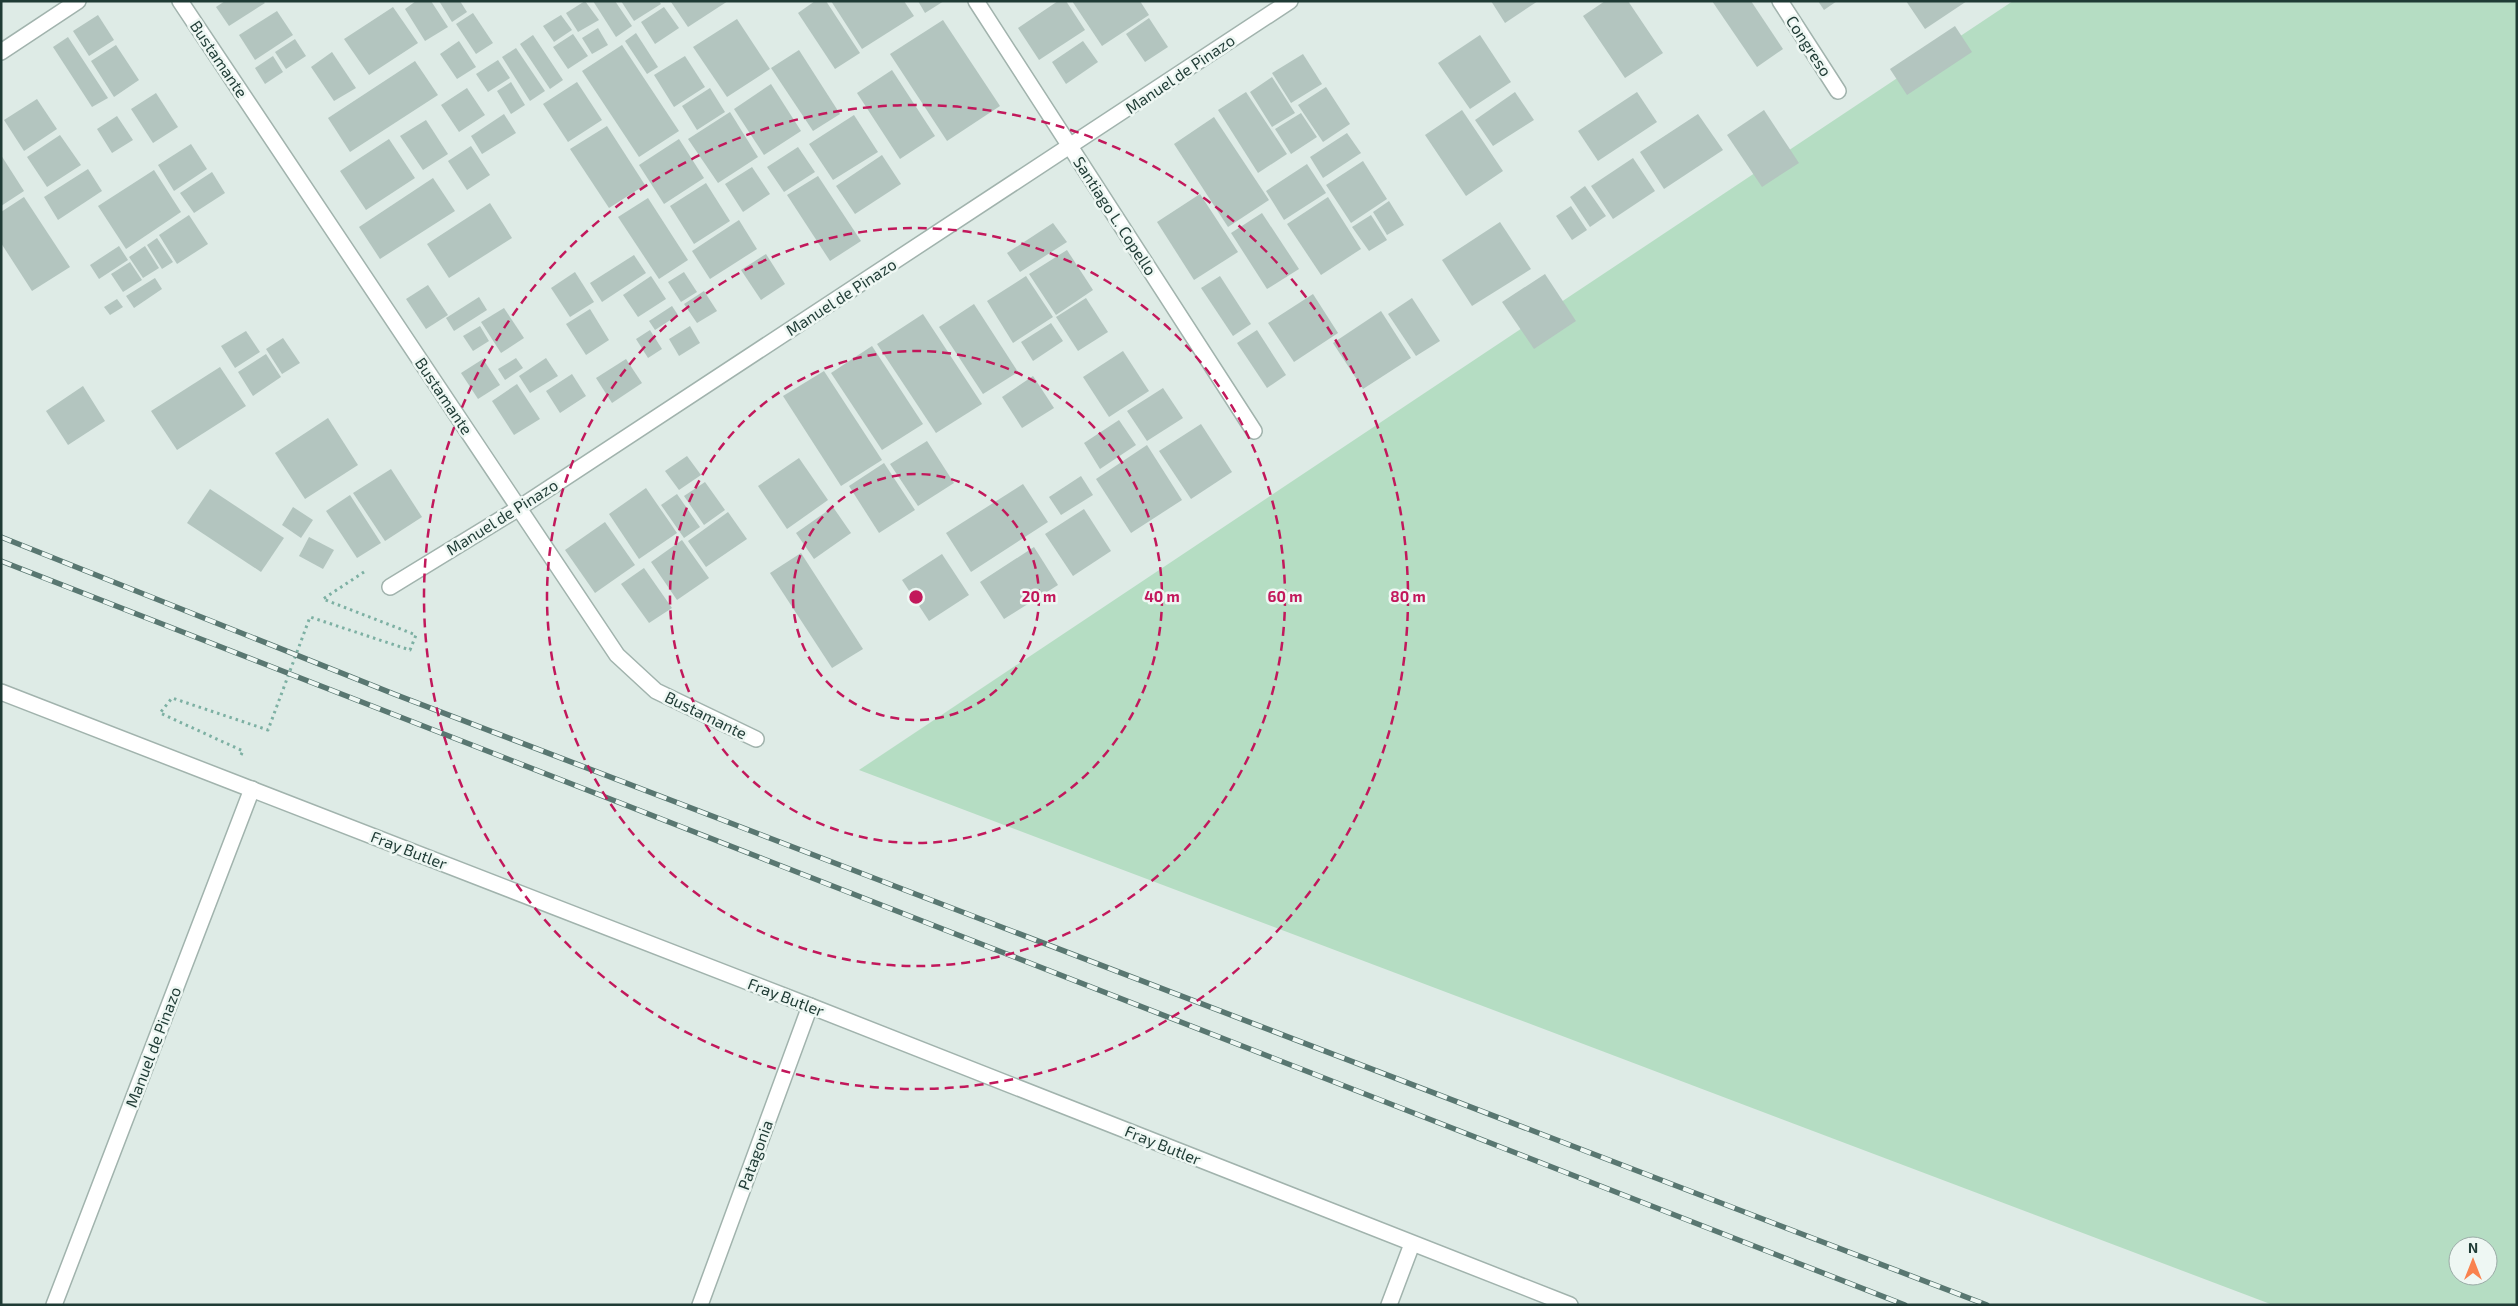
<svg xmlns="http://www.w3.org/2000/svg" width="2518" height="1306" font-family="'Exo 2',sans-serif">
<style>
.green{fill:#b5ddc3;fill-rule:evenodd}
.building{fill:#b3c5bf}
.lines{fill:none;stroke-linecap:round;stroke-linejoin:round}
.minor-casing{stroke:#a1b3ad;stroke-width:18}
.path{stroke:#7db0a3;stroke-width:3;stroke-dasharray:2.5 4;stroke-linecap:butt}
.minor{stroke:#fff;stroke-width:15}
.rail-casing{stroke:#597771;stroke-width:5.5}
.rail{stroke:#eef7f3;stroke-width:4;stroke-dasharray:11;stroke-linecap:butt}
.ring{fill:none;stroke:#c2185b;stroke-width:2.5;stroke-dasharray:9 6}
.labels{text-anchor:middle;stroke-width:5;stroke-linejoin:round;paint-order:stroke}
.street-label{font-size:16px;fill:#1f3b35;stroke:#eef7f3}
.centre{fill:#c2185b;stroke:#eef7f3;stroke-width:2.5}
.ring-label{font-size:15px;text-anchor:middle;font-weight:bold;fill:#c2185b;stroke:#eef7f3;stroke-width:5;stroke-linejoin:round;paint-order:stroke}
</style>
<rect width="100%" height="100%" fill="#deebe6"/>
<path class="green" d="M 2013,1 L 2517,1 L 2517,1305 L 2273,1305 L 859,770 ZM 2458,1246 L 2488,1246 L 2488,1276 L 2458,1276 Z"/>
<g class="building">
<polygon points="225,1 263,1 265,3 229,26 216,7"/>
<polygon points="416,1 431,1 448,27 425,41 405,9"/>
<polygon points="439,1 460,1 467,12 452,22"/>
<polygon points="585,1 599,20 578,32 566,13"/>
<polygon points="593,1 615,1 632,26 616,37"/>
<polygon points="621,1 659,1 661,4 634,21"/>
<polygon points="673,1 728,1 688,27 671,2"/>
<polygon points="815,1 826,1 860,53 835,69 798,13"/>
<polygon points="831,1 904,1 914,16 862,49"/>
<polygon points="918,1 944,1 925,13"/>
<polygon points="1058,1 1066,1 1085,30 1039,60 1018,28"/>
<polygon points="1072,1 1140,1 1149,15 1102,46"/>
<polygon points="1491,1 1538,1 1505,23"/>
<polygon points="1605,1 1628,1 1663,53 1625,78 1583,16"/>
<polygon points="1712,1 1751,1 1783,49 1757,67"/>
<polygon points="1818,1 1837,1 1824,10"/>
<polygon points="1906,1 1967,1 1925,29"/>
<polygon points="393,7 418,43 369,75 344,39"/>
<polygon points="664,7 679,28 655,44 641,22"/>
<polygon points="277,11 293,35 255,60 239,35"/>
<polygon points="473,13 493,43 476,54 456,24"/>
<polygon points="98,15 114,40 89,56 73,31"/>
<polygon points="561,15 572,30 554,42 543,26"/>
<polygon points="1149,18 1168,47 1145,62 1126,34"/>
<polygon points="737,19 770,69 727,97 693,47"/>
<polygon points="943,20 1000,106 947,141 890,54"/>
<polygon points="1955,26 1972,52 1907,95 1890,69"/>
<polygon points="598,28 608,45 592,54 582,38"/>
<polygon points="636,33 658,67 647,74 625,41"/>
<polygon points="573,34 588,56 568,69 553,47"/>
<polygon points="533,35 563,80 550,89 520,44"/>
<polygon points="1480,35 1511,82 1470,109 1438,63"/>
<polygon points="68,37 108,98 92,107 53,47"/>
<polygon points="295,39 306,56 286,69 275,52"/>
<polygon points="459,41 476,67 457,79 440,54"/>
<polygon points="1083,41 1098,62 1066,84 1052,62"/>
<polygon points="116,45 139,80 114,97 91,61"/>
<polygon points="622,45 679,131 639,157 582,71"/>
<polygon points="516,48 545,91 530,101 502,57"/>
<polygon points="799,50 840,114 813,131 771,68"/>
<polygon points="332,52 356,88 334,101 311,67"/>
<polygon points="1303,54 1322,84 1291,103 1272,73"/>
<polygon points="273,56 283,72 265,84 255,68"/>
<polygon points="685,56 705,87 674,107 654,75"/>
<polygon points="498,60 510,78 488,92 476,74"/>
<polygon points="415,61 438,95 350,152 328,118"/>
<polygon points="892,70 935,136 900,159 857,93"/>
<polygon points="1272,77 1295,113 1272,127 1250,92"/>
<polygon points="511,82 525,105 511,114 497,91"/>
<polygon points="577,82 602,120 568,142 543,104"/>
<polygon points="771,84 801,131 764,155 734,109"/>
<polygon points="1326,87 1350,124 1323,142 1298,105"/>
<polygon points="467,88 485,115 459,132 441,105"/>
<polygon points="710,88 725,112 697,130 682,106"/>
<polygon points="1246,92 1287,154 1258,173 1218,110"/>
<polygon points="1515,92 1534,120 1493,146 1475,120"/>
<polygon points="1637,92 1657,122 1598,161 1578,131"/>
<polygon points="156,93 178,127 153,143 131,109"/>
<polygon points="37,99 57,129 24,151 4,120"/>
<polygon points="1462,110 1503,171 1466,196 1425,135"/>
<polygon points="1764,110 1799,163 1762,187 1727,135"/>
<polygon points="730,112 758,157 718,183 688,139"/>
<polygon points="1301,113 1317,137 1291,154 1275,129"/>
<polygon points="504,114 516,133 482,154 471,136"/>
<polygon points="1698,114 1723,150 1664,189 1640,152"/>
<polygon points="854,115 878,152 833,180 809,144"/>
<polygon points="117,116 133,140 112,153 97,129"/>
<polygon points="1214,117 1269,200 1228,227 1174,144"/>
<polygon points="426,120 448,154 423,170 400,136"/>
<polygon points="607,126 645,185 609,208 570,149"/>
<polygon points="1347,133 1361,153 1323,178 1310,157"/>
<polygon points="60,135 81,165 47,187 27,157"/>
<polygon points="389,139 415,178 366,210 340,171"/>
<polygon points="679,139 704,178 664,204 639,165"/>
<polygon points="191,144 207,169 174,191 158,165"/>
<polygon points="471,146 490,175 467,190 448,161"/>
<polygon points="798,147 815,172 784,192 767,167"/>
<polygon points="1,155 24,191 1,206"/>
<polygon points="882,155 901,184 855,214 836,186"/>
<polygon points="1633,158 1655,191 1613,219 1591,186"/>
<polygon points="1363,161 1387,199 1351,223 1326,185"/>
<polygon points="1307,164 1326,193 1284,220 1266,191"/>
<polygon points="752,167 770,194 743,212 725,184"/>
<polygon points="88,169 102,191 58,220 44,197"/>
<polygon points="154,170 181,212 126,249 98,206"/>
<polygon points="212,172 225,193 194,213 180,193"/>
<polygon points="818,176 861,241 830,261 787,195"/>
<polygon points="433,178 455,211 380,259 359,227"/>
<polygon points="706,183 730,221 694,244 670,206"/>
<polygon points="1585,186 1606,216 1590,227 1570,197"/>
<polygon points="1200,194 1238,252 1194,280 1157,222"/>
<polygon points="24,197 70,267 32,291 1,243 1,212"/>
<polygon points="1328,197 1361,249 1321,275 1287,224"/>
<polygon points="648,198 688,260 659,279 618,217"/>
<polygon points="1389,201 1404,225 1387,235 1373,212"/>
<polygon points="490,203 512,238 449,278 427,244"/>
<polygon points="1571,206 1587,230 1572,240 1556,216"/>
<polygon points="1262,213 1299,269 1267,289 1231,233"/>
<polygon points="189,215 208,244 177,264 159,235"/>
<polygon points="1371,215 1387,240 1369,251 1352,227"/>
<polygon points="739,220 757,249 710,279 692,251"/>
<polygon points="1500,222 1531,269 1472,306 1442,260"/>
<polygon points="1053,223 1067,242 1020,272 1007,253"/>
<polygon points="157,238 173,262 162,269 147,245"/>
<polygon points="119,246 128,260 99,279 90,265"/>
<polygon points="145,246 159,268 143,278 129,257"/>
<polygon points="1067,250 1093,290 1056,315 1029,274"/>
<polygon points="766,254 785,284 761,300 741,270"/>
<polygon points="634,255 646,273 602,302 590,283"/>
<polygon points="130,262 142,280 123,292 111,274"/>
<polygon points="575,272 594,302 570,317 551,288"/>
<polygon points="684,272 697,292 681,302 668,282"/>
<polygon points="1545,274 1576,321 1534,349 1502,302"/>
<polygon points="651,276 666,299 638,317 623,295"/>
<polygon points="1026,276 1053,317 1013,343 987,301"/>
<polygon points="1220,276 1251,324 1233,336 1201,288"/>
<polygon points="155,278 162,289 134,308 126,296"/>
<polygon points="428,285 448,315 426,329 406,299"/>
<polygon points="704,291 717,311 697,323 684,304"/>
<polygon points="1313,294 1338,333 1294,362 1268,323"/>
<polygon points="479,297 487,310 454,331 446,318"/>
<polygon points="1086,298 1108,332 1078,351 1056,317"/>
<polygon points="1412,298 1440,341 1416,356 1388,314"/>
<polygon points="117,299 123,307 110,315 104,307"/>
<polygon points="974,304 1018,372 983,394 939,327"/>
<polygon points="672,306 678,315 655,330 649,321"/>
<polygon points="504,308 524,338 501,353 481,322"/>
<polygon points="590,309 609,340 586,355 566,324"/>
<polygon points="1381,311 1411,358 1363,389 1333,343"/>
<polygon points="923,314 982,404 936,433 877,344"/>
<polygon points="1051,323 1063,341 1033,361 1021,342"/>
<polygon points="480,326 489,341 473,351 463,336"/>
<polygon points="690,326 700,343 679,356 669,339"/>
<polygon points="650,330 662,349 648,358 636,339"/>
<polygon points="1257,330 1286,375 1267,388 1237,343"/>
<polygon points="246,331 260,352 235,368 221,346"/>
<polygon points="283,338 300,363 282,374 266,349"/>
<polygon points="872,346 923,424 882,450 831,373"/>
<polygon points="1123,351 1149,391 1109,417 1083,377"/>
<polygon points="266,354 281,377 253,396 238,372"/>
<polygon points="516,358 523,368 505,380 498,369"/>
<polygon points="546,358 558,376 530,393 519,376"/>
<polygon points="483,359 500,385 478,399 461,373"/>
<polygon points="626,359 642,383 612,403 596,378"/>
<polygon points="220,367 246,406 177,450 151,411"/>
<polygon points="824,371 882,460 841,486 783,396"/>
<polygon points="572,374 586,396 560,413 546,391"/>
<polygon points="1033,376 1054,408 1022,428 1002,397"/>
<polygon points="517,384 540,419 514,435 492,401"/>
<polygon points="83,386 105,421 68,445 46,411"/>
<polygon points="1163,388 1183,418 1147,441 1127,411"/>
<polygon points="328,418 358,465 305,499 275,453"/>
<polygon points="1119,420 1136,445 1100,469 1084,443"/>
<polygon points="1201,424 1232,472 1191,499 1159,451"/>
<polygon points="927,441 954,483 918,506 890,464"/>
<polygon points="1147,445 1182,500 1131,533 1096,479"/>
<polygon points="687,456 701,475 679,490 665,471"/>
<polygon points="799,458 828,500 787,529 758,486"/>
<polygon points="884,463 915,510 879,533 849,486"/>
<polygon points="391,469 422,517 385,541 353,493"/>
<polygon points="1081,476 1093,495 1061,515 1049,497"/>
<polygon points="705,482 725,510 704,525 684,496"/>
<polygon points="1023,484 1048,522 971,572 946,533"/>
<polygon points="646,488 677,533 639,559 609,514"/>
<polygon points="210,489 284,538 261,572 187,523"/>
<polygon points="677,494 700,527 684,538 661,505"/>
<polygon points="350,495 381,543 357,558 326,511"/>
<polygon points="293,507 313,520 301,538 282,525"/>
<polygon points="833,507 851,533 814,559 796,533"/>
<polygon points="1084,509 1111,551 1073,576 1045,534"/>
<polygon points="728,512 747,539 706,567 688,541"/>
<polygon points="605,522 635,565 595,593 565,550"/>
<polygon points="309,537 334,550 323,569 299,556"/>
<polygon points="682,540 709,578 677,600 651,562"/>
<polygon points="1034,547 1058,585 1004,619 980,582"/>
<polygon points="801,553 863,649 832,668 770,573"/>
<polygon points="942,554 969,595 929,621 902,580"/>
<polygon points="644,568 672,608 649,623 621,584"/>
</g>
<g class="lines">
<defs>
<g id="minor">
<polyline points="180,1 617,655 656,691 756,739"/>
<polyline points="976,1 1254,431"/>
<polyline points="1780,1 1838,91"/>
<polyline points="1,52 78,1"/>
<polyline points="390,587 519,508 1290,1"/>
<polyline points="1,692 810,1006 1570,1305"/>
<polyline points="54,1305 252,789"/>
<polyline points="700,1305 810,1006"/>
<polyline points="1389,1305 1412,1244"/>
</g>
</defs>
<use href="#minor" class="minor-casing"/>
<polyline class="path" points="241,755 243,751 160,713 172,698 268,730 310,617 410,650 416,635 323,599 364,572"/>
<use href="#minor" class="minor"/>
<defs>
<g id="rail">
<polyline points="1,537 394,694 1987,1305"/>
<polyline points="1,561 1905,1305"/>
</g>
</defs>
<use href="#rail" class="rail-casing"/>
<use href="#rail" class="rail"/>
</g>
<g class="ring">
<circle cx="916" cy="597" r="123"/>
<circle cx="916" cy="597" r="246"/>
<circle cx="916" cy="597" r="369"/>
<circle cx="916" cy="597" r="492"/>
</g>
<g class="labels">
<g class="street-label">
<text transform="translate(1809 46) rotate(57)" y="6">Congreso</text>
<text transform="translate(219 59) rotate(56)" y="6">Bustamante</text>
<text transform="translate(1180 74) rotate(-34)" y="6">Manuel de Pinazo</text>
<text transform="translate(1115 216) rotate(57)" y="6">Santiago L. Copello</text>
<text transform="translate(841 297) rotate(-33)" y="6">Manuel de Pinazo</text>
<text transform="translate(444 396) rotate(56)" y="6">Bustamante</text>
<text transform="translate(502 517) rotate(-32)" y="6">Manuel de Pinazo</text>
<text transform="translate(706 715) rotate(26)" y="6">Bustamante</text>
<text transform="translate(409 850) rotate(21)" y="6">Fray Butler</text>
<text transform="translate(786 997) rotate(21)" y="6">Fray Butler</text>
<text transform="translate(153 1047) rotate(-69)" y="6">Manuel de Pinazo</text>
<text transform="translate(1163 1145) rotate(22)" y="6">Fray Butler</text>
<text transform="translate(755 1155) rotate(-70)" y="6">Patagonia</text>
</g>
</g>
<circle cx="916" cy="597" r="8" class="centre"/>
<g class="ring-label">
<text x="1039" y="602">20 m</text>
<text x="1162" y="602">40 m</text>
<text x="1285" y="602">60 m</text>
<text x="1408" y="602">80 m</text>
</g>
<rect width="2518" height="1306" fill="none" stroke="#1f3b35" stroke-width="5"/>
<g transform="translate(2473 1261)"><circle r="24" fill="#eef7f3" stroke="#9baca7"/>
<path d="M0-4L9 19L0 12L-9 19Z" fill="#f9824e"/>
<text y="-8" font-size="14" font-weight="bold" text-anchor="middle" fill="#1f3b35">N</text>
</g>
</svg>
